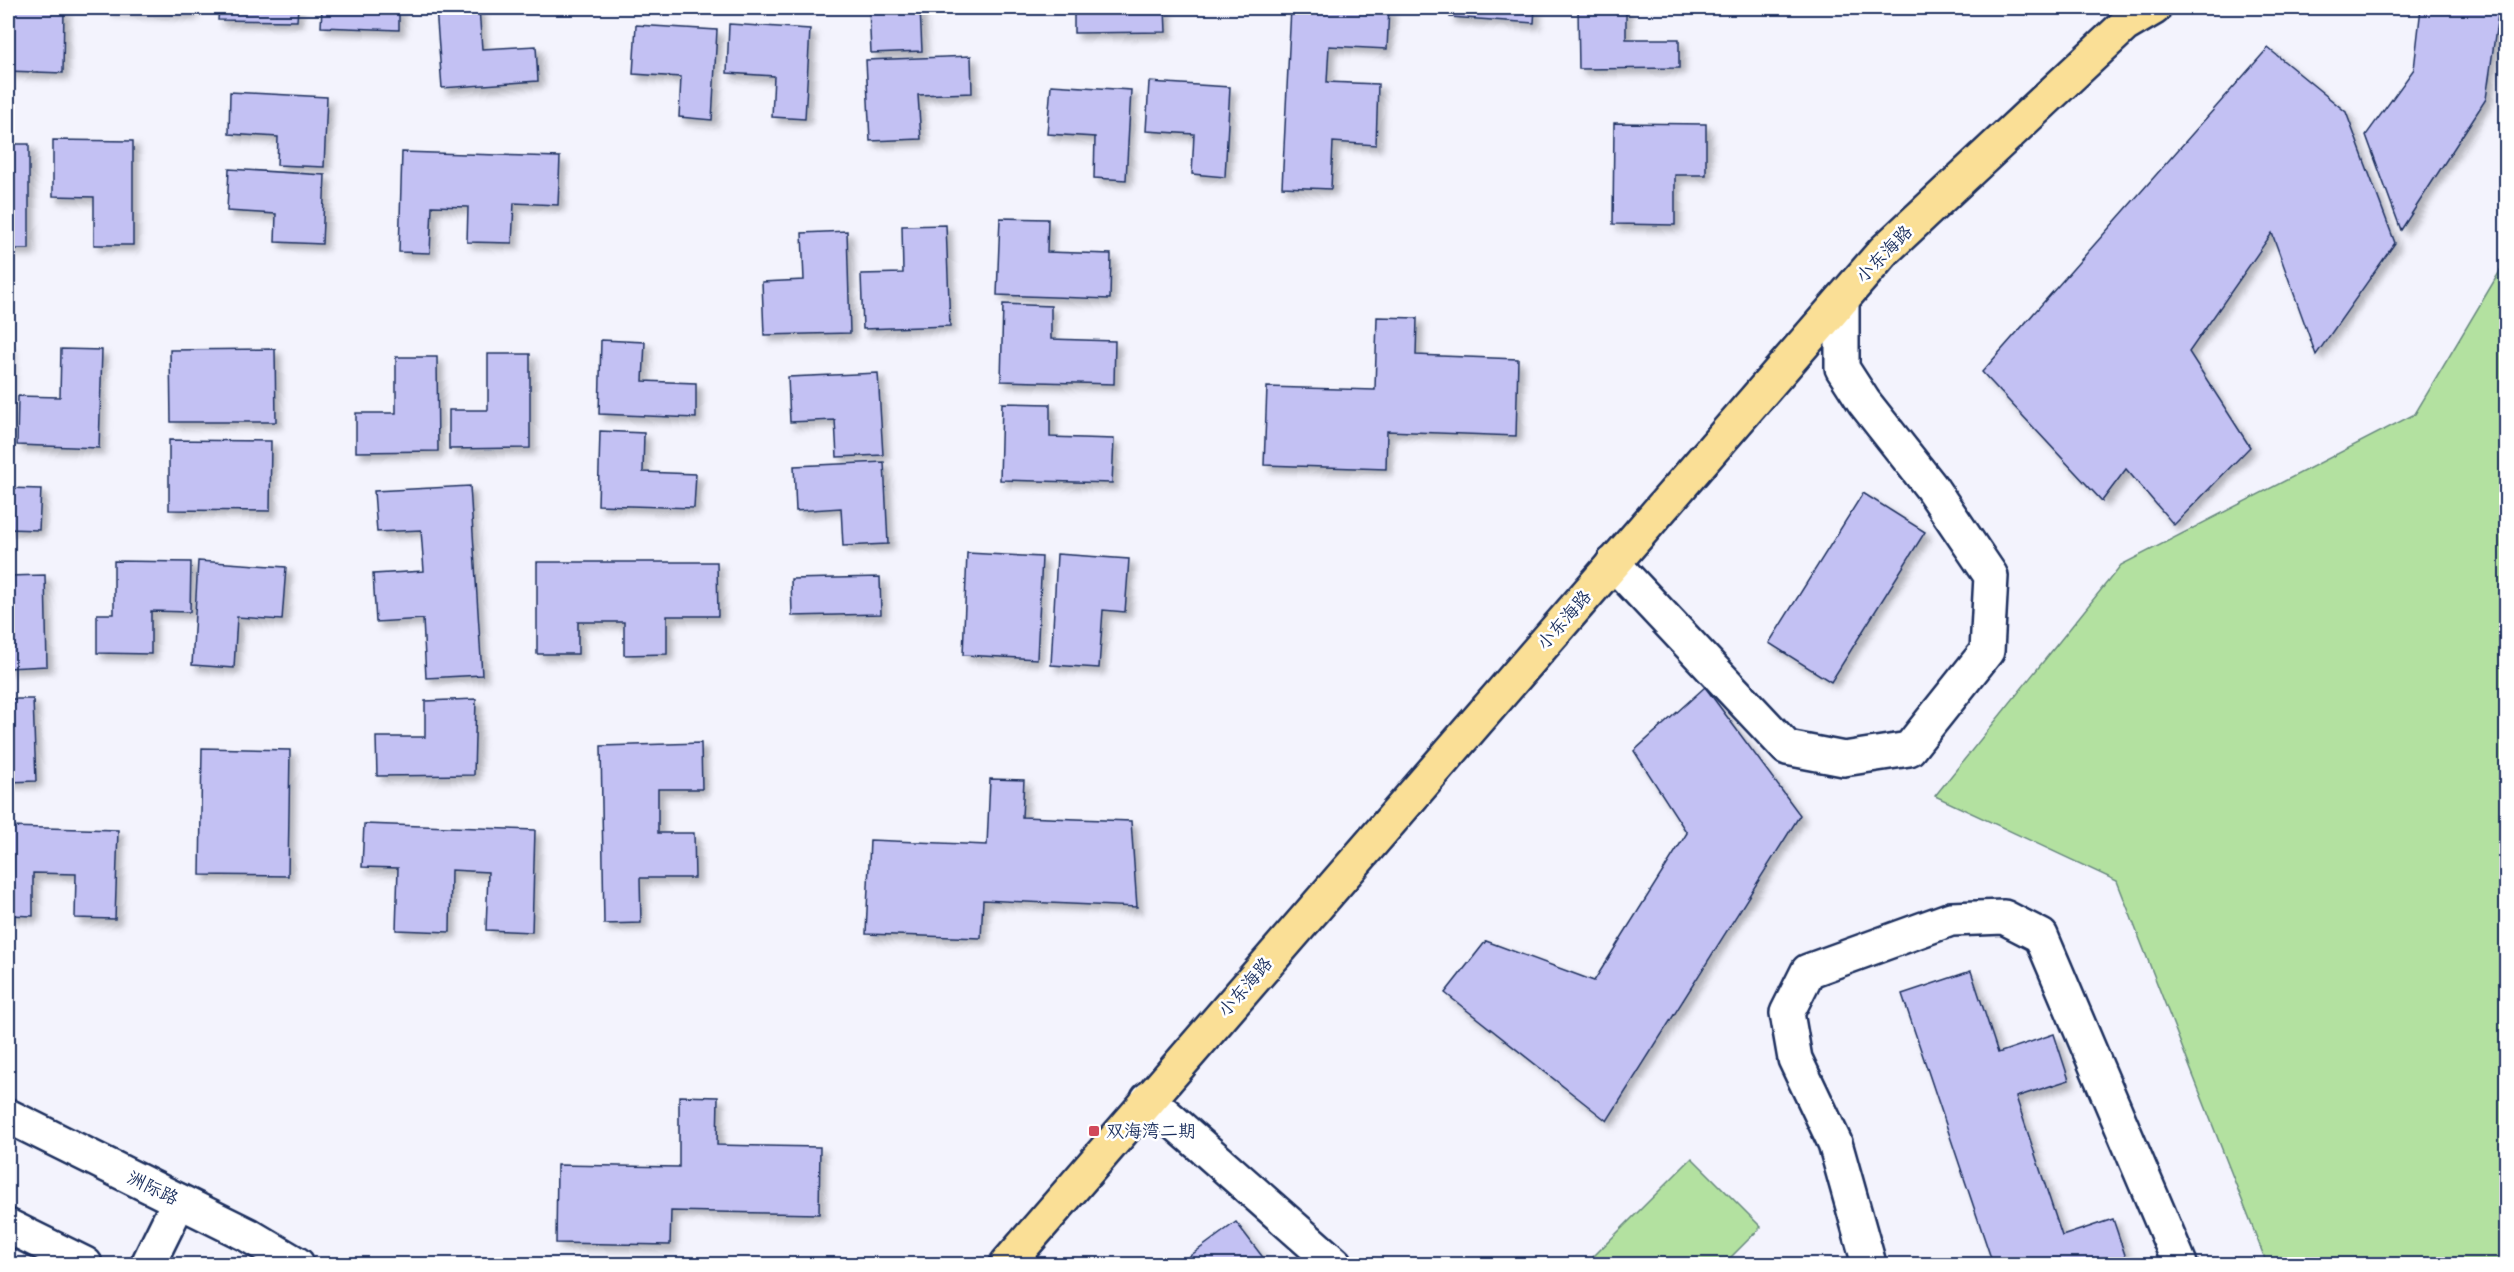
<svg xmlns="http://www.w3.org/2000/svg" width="2514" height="1272" font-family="Dekko,'LXGW WenKai TC',sans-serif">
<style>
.green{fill:#b3e1a0;stroke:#67887f;stroke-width:1.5}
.building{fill:#c3c1f3;stroke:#1b2f5e;stroke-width:1.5;filter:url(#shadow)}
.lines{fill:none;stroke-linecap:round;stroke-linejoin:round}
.minor-casing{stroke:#1b2f5e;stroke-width:38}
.major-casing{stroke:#1b2f5e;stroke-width:38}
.minor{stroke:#fff;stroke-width:33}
.major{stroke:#fadf96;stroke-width:33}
.poi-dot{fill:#d1495b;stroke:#fff;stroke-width:2}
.labels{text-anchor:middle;stroke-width:5;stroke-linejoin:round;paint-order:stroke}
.street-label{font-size:18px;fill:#1b2f5e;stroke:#fff}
.poi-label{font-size:18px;fill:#1b2f5e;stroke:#fff;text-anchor:start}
</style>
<defs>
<filter id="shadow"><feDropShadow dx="5.5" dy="5.5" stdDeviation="3" flood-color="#0004"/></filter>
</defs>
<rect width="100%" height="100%" fill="#f3f3fd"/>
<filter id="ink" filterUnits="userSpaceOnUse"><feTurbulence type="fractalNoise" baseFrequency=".0167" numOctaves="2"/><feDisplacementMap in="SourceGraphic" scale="12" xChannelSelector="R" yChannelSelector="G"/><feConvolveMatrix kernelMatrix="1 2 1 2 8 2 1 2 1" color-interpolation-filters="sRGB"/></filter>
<g filter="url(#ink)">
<g class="green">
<polygon points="2506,261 2506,1264 2267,1264 2117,881 1935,796 2121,565 2415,414"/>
<polygon points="1692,1158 1761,1227 1724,1264 1586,1264"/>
</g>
<g class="building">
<polygon points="14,8 64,8 63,73 8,71 8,37 13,37"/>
<polygon points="108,8 192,8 191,14 108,10"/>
<polygon points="219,8 298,8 297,21 218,20"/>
<polygon points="322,8 399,8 399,30 321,27"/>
<polygon points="436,8 479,8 482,49 536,46 538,81 442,88"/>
<polygon points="869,8 920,8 922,51 871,53"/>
<polygon points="1074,8 1165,8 1166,32 1074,33"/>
<polygon points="1291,8 1345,11 1346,8 1389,8 1387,49 1329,46 1327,82 1378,84 1376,145 1333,142 1331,189 1282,187"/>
<polygon points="1451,8 1535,8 1534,23 1450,17"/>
<polygon points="1578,8 1626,8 1626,39 1679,39 1679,68 1579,69"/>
<polygon points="2421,8 2499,8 2486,99 2401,230 2366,135 2414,69"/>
<polygon points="729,24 810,29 805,119 772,117 774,76 727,73"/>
<polygon points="636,25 717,30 712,120 679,117 681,77 633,74"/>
<polygon points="2268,48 2346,112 2395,243 2316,355 2272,233 2189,352 2250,447 2174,525 2126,469 2102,501 1982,372"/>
<polygon points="971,56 972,93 918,95 921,139 870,141 866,60"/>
<polygon points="1149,82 1230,87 1225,177 1192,174 1194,134 1146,131"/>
<polygon points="1051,85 1131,90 1126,180 1094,178 1095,137 1047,134"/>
<polygon points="230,92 327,97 324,167 277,165 278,137 229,134"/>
<polygon points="1614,123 1706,124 1706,175 1675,175 1675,225 1613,224"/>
<polygon points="53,140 133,141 133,245 94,245 94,197 53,196"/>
<rect x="8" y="144" width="21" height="105"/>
<polygon points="402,152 560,157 558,205 514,203 512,243 467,242 468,207 432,206 430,253 399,252"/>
<polygon points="229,169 325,175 322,244 275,242 276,214 227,211"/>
<polygon points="1000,218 1048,219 1047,252 1111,254 1110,299 997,295"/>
<polygon points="946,225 950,326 863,329 861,274 903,273 902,226"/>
<polygon points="847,231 850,333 764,335 762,282 804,280 802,233"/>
<polygon points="1003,304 1051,306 1051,339 1115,341 1114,384 1001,381"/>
<polygon points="1377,317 1417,318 1416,355 1518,359 1516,436 1387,431 1386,469 1264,465 1267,387 1375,390"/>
<polygon points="601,340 645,342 643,381 696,383 696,418 599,414"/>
<polygon points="8,346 10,346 8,431"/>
<polygon points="61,349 102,350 99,448 17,445 18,396 60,397"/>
<polygon points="275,349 276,422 171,422 170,350"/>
<polygon points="488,354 530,354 530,448 449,449 449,410 488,410"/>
<polygon points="396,357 437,357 438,451 356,452 356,413 396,413"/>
<polygon points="878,373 883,455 837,457 835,420 790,422 788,377"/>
<polygon points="1002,403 1050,404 1050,437 1114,439 1112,483 1000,480"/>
<polygon points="600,431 644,433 643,472 696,474 694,508 598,505"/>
<polygon points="169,440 271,441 270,511 169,510"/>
<polygon points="884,462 888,544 843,546 841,508 796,511 794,466"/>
<polygon points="470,486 482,675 426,678 423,619 376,622 373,574 424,571 421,530 377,532 374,491"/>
<polygon points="8,488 41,489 39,530 8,529"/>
<polygon points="1863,493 1925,532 1831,682 1769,643"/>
<polygon points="967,553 1042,557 1037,659 963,655"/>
<polygon points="1057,554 1129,559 1125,612 1103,610 1099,668 1051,665"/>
<polygon points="114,561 191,562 190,612 151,611 151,654 97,653 97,614 114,614"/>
<polygon points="198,561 286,567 282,620 237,617 234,668 192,665"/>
<polygon points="537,562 717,562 718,616 667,616 667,654 624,655 624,622 578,622 578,654 537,654"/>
<polygon points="45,575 47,666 8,668 8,576"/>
<polygon points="880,577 881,614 792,616 791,579"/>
<polygon points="1705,687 1800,815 1607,1121 1445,993 1486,941 1594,981 1687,833 1634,751"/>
<polygon points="8,699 33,699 36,781 8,782"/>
<polygon points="476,699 474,775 377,776 376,737 425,737 425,701"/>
<polygon points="701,743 702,789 658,789 658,833 694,833 695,878 640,878 641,923 604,924 601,746"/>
<polygon points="202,748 290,750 288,876 200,875"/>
<polygon points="990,779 1024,780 1022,817 1131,821 1137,907 983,900 981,938 866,934 870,840 987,845"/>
<polygon points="364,824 535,830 532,932 486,930 488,872 451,870 450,932 396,930 398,868 362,867"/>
<polygon points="8,827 118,830 115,919 75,918 76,874 33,873 33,916 8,915"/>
<polygon points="1971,971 1998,1053 2054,1034 2069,1080 2016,1097 2062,1236 2113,1219 2128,1264 1993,1264 1902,994"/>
<polygon points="679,1096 718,1097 717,1145 820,1147 819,1214 671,1211 670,1245 556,1243 557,1165 679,1167"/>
<polygon points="1236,1222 1268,1264 1179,1264"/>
</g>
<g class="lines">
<defs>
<g id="minor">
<polyline points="1613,563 1787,748 1844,759 1909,749 1987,651 1991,576 1931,487 1864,402 1842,368 1842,300"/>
<polyline points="1148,1099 1335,1264"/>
<polyline points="8,1116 248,1235 297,1264"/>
<polyline points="8,1226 85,1264"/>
<polyline points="148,1264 179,1201"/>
<polyline points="1869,1264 1835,1143 1795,1059 1787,1013 1808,971 1951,919 2004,917 2041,936 2180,1264"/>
</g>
<polyline id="major" points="1007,1264 1884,251 2125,25 2154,8"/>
</defs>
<use href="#minor" class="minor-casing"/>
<use href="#major" class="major-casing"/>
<use href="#minor" class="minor"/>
<use href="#major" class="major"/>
</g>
</g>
<rect class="poi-dot" x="1088" y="1125" width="12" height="12" rx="3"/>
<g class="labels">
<g class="street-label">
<text transform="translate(1884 254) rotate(-46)" y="6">小东海路</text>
<text transform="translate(1564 620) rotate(-49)" y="6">小东海路</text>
<text transform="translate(1245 987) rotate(-49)" y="6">小东海路</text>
<text transform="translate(153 1188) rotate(26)" y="6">洲际路</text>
</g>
<g class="poi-label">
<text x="1106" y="1137">双海湾二期</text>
</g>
</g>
<rect width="2514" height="1272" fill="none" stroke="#fff" stroke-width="30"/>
<rect x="15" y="15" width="2484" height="1242" fill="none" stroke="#1b2f5e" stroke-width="2" filter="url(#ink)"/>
</svg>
